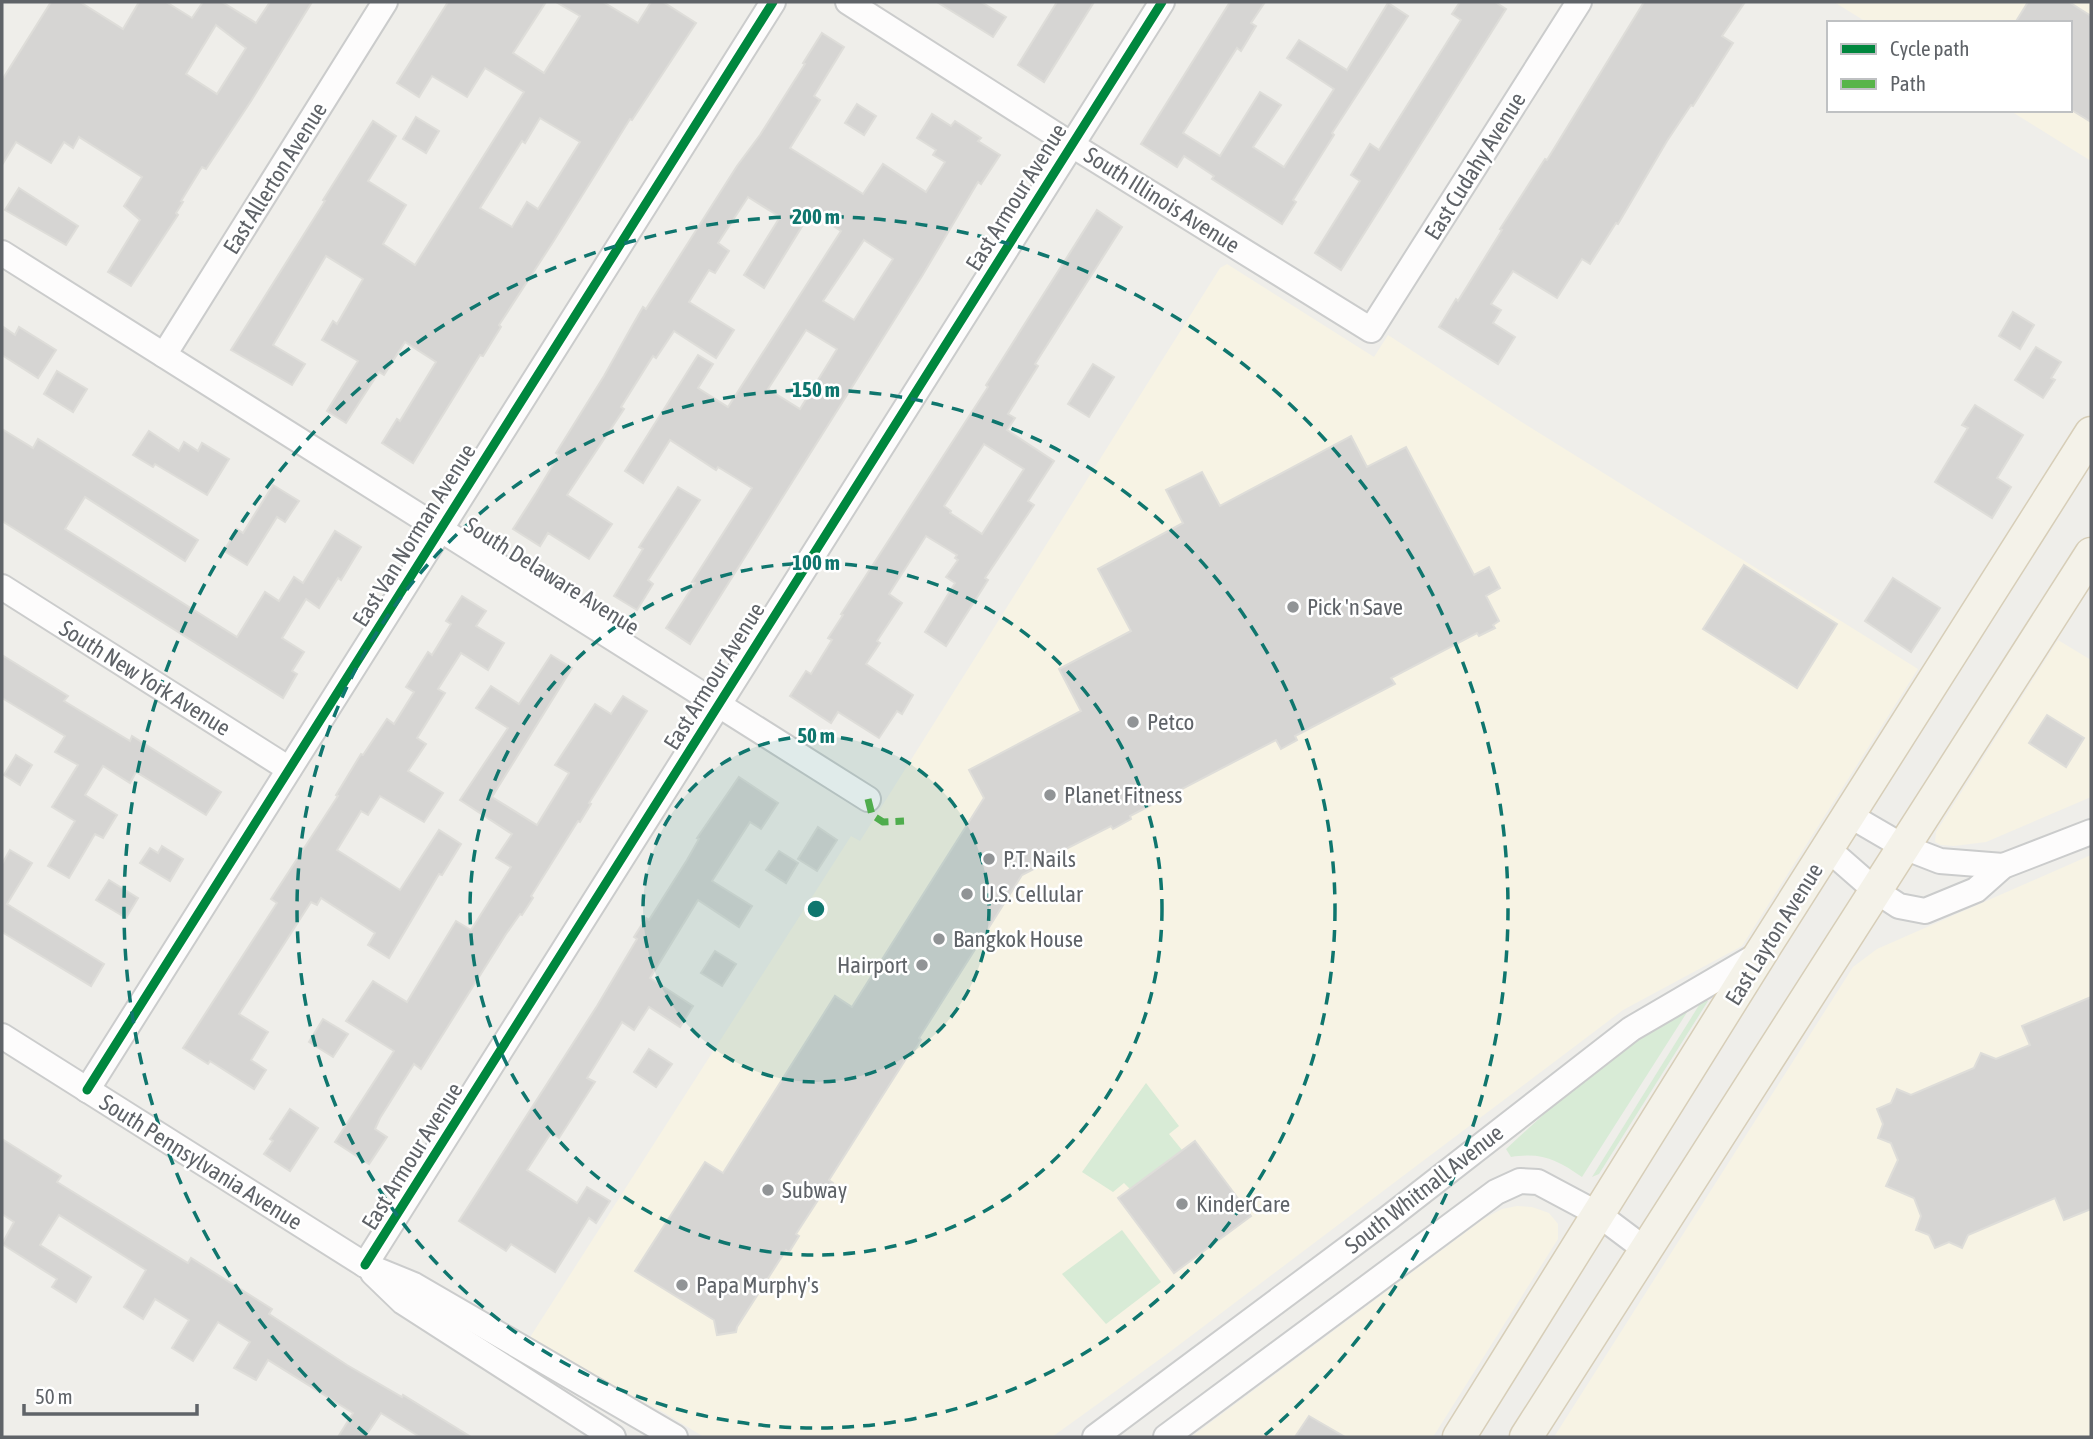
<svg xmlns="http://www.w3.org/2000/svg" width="2093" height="1439" font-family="'Asap Condensed',sans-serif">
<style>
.commercial{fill:#f7f3e4}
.green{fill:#d8ebd6}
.building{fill:#d6d5d3;stroke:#deddd9;stroke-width:2;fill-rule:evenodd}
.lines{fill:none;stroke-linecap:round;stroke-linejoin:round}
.minor-casing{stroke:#cbcccc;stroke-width:28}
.major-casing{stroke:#d7ceb8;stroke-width:35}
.minor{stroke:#fdfcfc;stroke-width:24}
.major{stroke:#f4f2e9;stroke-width:32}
.quiet{stroke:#58b549;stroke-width:7;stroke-dasharray:14 7;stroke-linecap:butt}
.cycleway-casing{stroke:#fff;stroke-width:13}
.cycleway{stroke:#00873e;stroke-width:9}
.ring{fill:none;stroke:#0f766e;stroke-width:3.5;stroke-dasharray:12 9}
.poi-dot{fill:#919496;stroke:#fff;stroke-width:2.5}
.labels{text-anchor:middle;stroke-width:5;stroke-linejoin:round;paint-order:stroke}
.street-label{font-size:23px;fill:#5f6368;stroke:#fff}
.poi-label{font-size:23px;fill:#5f6368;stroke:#fff;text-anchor:start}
.centre{fill:#0f766e;stroke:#fff;stroke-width:3.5}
.ring-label{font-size:21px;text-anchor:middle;font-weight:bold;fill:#0f766e;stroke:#fff;stroke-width:5;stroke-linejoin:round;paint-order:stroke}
</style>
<rect width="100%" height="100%" fill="#efeeea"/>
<g class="commercial">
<polygon points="1834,2 2091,2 2091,161 2009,110 2070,110 2070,23 1868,23"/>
<polygon points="1227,264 1374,357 1388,335 1520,421 1918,669 1742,946 1623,1010 1167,1354 1052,1437 704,1437 663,1412 527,1342 851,836 860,841 1220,268"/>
<polygon points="2058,640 2091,660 2091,797 1986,842 1954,846 1941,845 1935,842 1936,832"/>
<polygon points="2091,855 2091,1437 1554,1437 1853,967 1877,949"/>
<polygon points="1517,1206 1532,1207 1549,1213 1558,1224 1558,1239 1433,1437 1191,1437 1485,1218 1502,1209"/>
</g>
<g class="green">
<polygon points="1705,999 1708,1001 1599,1174 1592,1177 1701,1002"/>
<path d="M 1691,1006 L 1582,1177 C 1557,1160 1543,1152 1511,1157 L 1506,1149 L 1593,1069 L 1636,1036 Z"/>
<polygon points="1146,1083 1179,1126 1169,1134 1182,1150 1130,1189 1124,1183 1113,1192 1082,1172"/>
<polygon points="1122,1230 1161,1282 1106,1324 1062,1274"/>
</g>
<g class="building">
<path d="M 51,2 L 80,2 L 123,29 L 139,2 L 166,2 L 192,18 L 203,2 L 222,2 L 256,23 L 270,2 L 312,2 L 251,101 L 206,169 L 202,167 L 181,201 L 183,202 L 176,213 L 178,215 L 131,286 L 108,272 L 140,220 L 124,206 L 142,177 L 79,137 L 73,148 L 64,142 L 51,163 L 16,142 L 2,165 L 2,80 ZM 216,25 L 246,48 L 217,94 L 186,74 Z"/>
<path d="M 448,2 L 546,2 L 513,53 L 544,73 L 580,16 L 556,2 L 603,2 L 638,23 L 651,2 L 663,2 L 696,23 L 632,120 L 630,119 L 553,242 L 499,325 L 501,327 L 483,356 L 480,355 L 413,463 L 382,443 L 397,419 L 400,421 L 436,362 L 405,342 L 384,375 L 379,372 L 346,423 L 327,411 L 358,361 L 322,340 L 333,321 L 337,324 L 363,279 L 326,256 L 273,345 L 305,364 L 292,385 L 231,350 L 325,201 L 323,200 L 373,121 L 396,136 L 368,181 L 406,205 L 383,244 L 415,265 L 524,92 L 485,68 L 467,97 L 432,76 L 419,97 L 397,83 ZM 540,118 L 580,142 L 538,209 L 527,202 L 512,227 L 480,208 L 522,141 L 525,143 Z"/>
<polygon points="937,2 981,2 1006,17 993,37"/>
<polygon points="1057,2 1094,2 1044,82 1018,65"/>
<polygon points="1230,2 1265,2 1251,23 1256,26 1241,51 1237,48 1183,133 1220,156 1260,92 1281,105 1253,147 1284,167 1334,89 1287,58 1299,40 1347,70 1388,3 1408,16 1332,133 1334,135 1293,200 1296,202 1282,224 1212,179 1214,176 1184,156 1177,167 1141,144"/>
<polygon points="1460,2 1495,2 1506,9 1341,270 1315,253 1360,181 1351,175 1370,144 1379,150 1461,20 1452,14"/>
<polygon points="1644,2 1745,2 1722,36 1733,43 1693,106 1691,105 1667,141 1618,224 1616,223 1590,264 1582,259 1557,298 1513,271 1491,304 1501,310 1493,323 1515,337 1498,364 1439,327 1456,299 1458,301 1502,230 1500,229 1545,159 1547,160"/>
<polygon points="2028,2 2069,2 2091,16 2091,122 2070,109 2070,23 2015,23"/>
<path d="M 822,33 L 844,47 L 814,96 L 820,100 L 790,148 L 863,194 L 883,164 L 926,192 L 945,162 L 933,155 L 936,150 L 917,138 L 932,114 L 951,126 L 955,121 L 981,138 L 978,141 L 1000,155 L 981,184 L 978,182 L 922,276 L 690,644 L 666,628 L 695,583 L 692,582 L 752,488 L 718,467 L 716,470 L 670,440 L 643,483 L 625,471 L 698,355 L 713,364 L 698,388 L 728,407 L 841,231 L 811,212 L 764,288 L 744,275 L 780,217 L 748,197 L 718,243 L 729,251 L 715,273 L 709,270 L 689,302 L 734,330 L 716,358 L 674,331 L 656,358 L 653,356 L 621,407 L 624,409 L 567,495 L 612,524 L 589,559 L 548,533 L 540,546 L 513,529 L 536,493 L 559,455 L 556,453 L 604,376 L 632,326 L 643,307 L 646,309 L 737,166 L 760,135 L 805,64 L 803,63 ZM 864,240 L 893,259 L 854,320 L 823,301 ZM 806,330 L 837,349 L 800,409 L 768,389 Z"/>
<polygon points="857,104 876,116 864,135 845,123"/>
<polygon points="416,117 439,131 426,153 403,139"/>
<polygon points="19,188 78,226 66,245 5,210"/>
<path d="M 1097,210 L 1122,227 L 1035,364 L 1038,366 L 1008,414 L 1015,418 L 1007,430 L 1054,461 L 1028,501 L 1034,505 L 985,578 L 988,580 L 946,646 L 925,632 L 955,583 L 946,577 L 958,560 L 955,558 L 957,555 L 926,536 L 889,594 L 902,603 L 877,641 L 880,643 L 866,664 L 913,695 L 902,714 L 897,711 L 879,738 L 838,712 L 831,723 L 790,696 L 806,671 L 811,674 L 832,640 L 828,638 L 843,615 L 841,614 L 988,387 L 986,385 ZM 984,444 L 1024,469 L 982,534 L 950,513 L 951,511 L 944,506 Z"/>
<polygon points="2013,312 2034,325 2020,349 1999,336"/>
<polygon points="2,326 15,335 19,327 56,350 38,378 2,355"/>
<polygon points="2036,347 2061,362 2051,378 2055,380 2043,398 2015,380"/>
<polygon points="1093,364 1114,377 1089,417 1068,404"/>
<polygon points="57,371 87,389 73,412 44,394"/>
<polygon points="1975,405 2023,435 1997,478 2011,487 1992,518 1935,482 1968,428 1962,425"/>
<polygon points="2,429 33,448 38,439 198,540 185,561 85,497 65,529 237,637 265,592 279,601 294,577 303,583 335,531 361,547 341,580 338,578 319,608 306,599 282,638 304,652 292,671 297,674 283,698 2,521"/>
<polygon points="149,431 179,451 184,442 198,451 202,443 229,459 207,495 155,464 153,467 133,455"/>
<polygon points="1351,436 1367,467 1406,447 1474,575 1489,567 1500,588 1486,596 1499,621 1493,625 1495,628 1479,636 1477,633 1391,678 1395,684 1295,736 1297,740 1281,749 1276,740 1130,816 1131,819 1113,829 1111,826 1048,858 1049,861 1022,875 919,1038 921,1040 911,1056 909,1054 829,1180 833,1183 822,1199 820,1197 796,1234 799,1236 789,1252 786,1250 737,1327 736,1332 717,1335 714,1320 635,1271 705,1162 723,1173 835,996 852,1007 984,798 969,770 1081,711 1059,669 1131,631 1098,569 1183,523 1166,490 1202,472 1220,506"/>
<polygon points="273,485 299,501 285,522 277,517 247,565 224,551 237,529 243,533"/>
<polygon points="678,487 700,500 648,580 653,584 637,610 614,596 643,549 639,547"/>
<polygon points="1744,565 1837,624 1797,688 1703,629"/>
<polygon points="1893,578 1940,608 1911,652 1865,621"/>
<polygon points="462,596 486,611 476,626 504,643 488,670 461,653 438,689 445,693 417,738 426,744 408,771 443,793 424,822 380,796 368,815 361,811 337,850 400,890 439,830 461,844 442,875 439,874 389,958 368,945 375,933 321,898 317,905 311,902 239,1014 268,1032 251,1060 266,1070 254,1089 210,1061 208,1064 183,1048 277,903 271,899 338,796 336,795 361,754 363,755 387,719 394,724 414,692 406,687 428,652 432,655 451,624 446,621"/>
<polygon points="2,655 68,696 64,701 130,741 132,736 221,792 206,815 136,772 130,783 103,766 85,795 117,815 103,838 95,834 69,878 48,866 75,821 52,807 78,765 55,752 65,736 2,698"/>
<polygon points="551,655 572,668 492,797 537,825 569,773 555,765 595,704 611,714 623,696 647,711 589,803 591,804 580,822 578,821 531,896 533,898 522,915 520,914 506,934 421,1069 414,1064 380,1118 375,1129 387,1137 369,1164 335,1142 394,1051 346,1021 373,981 407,1002 456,921 471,930 511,867 496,858 512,834 460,800 508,728 476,708 491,686 519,704"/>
<polygon points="2047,715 2084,738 2066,767 2029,743"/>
<polygon points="16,755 32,765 20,785 4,775"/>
<polygon points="739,777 778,803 761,829 750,822 712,881 752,906 739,927 698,900 650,978 693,1006 680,1027 649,1007 634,1030 622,1022 587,1078 595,1082 559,1138 551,1133 527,1170 577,1203 587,1187 610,1201 596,1223 589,1218 555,1272 511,1244 506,1251 459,1221 597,1006 637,939 634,937 646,918 649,920 687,860 699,839 697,838"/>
<polygon points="818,827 837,840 817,871 798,859"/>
<polygon points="162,846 183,859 170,881 140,863 150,848 158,853"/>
<polygon points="10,850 32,863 7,904 104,964 91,986 2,932 2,864"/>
<polygon points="779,851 798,863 786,883 766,870"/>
<polygon points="109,880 138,898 126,918 96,900"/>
<polygon points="715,951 736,964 722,986 701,973"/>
<polygon points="2091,997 2091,1209 2064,1220 2055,1198 1968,1235 1962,1248 1949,1242 1935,1248 1929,1235 1916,1230 1921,1216 1914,1198 1886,1186 1898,1160 1891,1143 1878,1138 1883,1124 1877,1109 1891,1103 1897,1089 1911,1095 1974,1068 1981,1053 1996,1059 2030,1045 2022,1026"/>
<polygon points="323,1019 348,1034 333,1057 309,1042"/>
<polygon points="649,1049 672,1064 656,1087 634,1072"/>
<polygon points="290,1109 318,1128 290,1171 264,1154 273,1141 270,1139"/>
<polygon points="2,1139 61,1176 57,1182 188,1263 191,1258 272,1309 269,1314 347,1365 402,1397 403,1395 471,1437 420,1437 381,1413 365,1437 338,1437 353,1413 268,1360 256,1380 234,1368 250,1342 218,1322 193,1361 172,1348 189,1320 155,1299 143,1319 124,1307 146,1270 59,1215 40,1245 91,1277 76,1302 52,1287 57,1279 2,1244 14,1222 2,1214"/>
<polygon points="1195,1141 1251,1216 1174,1273 1118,1198"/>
<polygon points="1309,1416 1345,1437 1295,1437"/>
</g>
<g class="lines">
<defs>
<g id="minor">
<polyline points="848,2 1072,145 1371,330 1579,2"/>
<polyline points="2,253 868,799"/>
<polyline points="164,355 385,2"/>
<polyline points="2,587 289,769"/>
<polyline points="1849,815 1904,847 1940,861 2003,866"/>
<polyline points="1828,849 1876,891 1899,906 1925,911 1976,890 2003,866 2091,832"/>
<polyline points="2,1036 365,1265 414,1285 675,1437"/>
<polyline points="87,1090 773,2"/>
<polyline points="365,1265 1162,2"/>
<polyline points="373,1273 403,1302 613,1437"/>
<polyline points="1095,1437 1387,1219 1631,1029 1761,953"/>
<polyline points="1166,1437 1496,1192 1520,1181 1538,1182 1598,1214 1646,1250"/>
</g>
<g id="major">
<polyline points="1459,1437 1761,953 2091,433"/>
<polyline points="1526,1437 2091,554"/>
</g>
</defs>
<use href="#minor" class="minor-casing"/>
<use href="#major" class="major-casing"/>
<use href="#minor" class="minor"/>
<use href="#major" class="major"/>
<polyline class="quiet" points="868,799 872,815 883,822 904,821"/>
<defs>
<g id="cycleway">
<polyline points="87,1090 773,2"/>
<polyline points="365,1265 1162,2"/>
</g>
</defs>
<use href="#cycleway" class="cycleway-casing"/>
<use href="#cycleway" class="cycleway"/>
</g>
<circle cx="816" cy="909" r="173" fill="#0f766e" fill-opacity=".12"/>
<g class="ring">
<circle cx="816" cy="909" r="173"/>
<circle cx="816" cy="909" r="346"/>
<circle cx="816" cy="909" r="519"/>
<path d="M367 1435A692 692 0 1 1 1265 1435"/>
</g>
<g class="poi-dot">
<circle cx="1293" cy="607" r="7"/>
<circle cx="1133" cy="722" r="7"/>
<circle cx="1050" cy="795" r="7"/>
<circle cx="989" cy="859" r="7"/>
<circle cx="967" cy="894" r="7"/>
<circle cx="939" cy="939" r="7"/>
<circle cx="922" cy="965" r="7"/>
<circle cx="768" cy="1190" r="7"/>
<circle cx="1182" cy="1204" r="7"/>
<circle cx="682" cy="1285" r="7"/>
</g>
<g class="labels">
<g class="street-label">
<text transform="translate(1475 166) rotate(-58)" y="8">East Cudahy Avenue</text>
<text transform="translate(275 178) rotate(-58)" y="8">East Allerton Avenue</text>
<text transform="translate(1016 197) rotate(-58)" y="8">East Armour Avenue</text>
<text transform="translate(1162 200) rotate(32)" y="8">South Illinois Avenue</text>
<text transform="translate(414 535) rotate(-58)" y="8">East Van Norman Avenue</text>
<text transform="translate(552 576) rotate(32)" y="8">South Delaware Avenue</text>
<text transform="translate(714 676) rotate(-58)" y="8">East Armour Avenue</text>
<text transform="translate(145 678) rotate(32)" y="8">South New York Avenue</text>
<text transform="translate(1774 934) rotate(-58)" y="8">East Layton Avenue</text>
<text transform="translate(412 1156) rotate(-58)" y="8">East Armour Avenue</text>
<text transform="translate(201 1162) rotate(32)" y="8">South Pennsylvania Avenue</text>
<text transform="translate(1424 1189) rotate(-38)" y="8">South Whitnall Avenue</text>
</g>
<g class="poi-label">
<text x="1307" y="615">Pick 'n Save</text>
<text x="1147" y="730">Petco</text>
<text x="1064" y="803">Planet Fitness</text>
<text x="1003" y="867">P.T. Nails</text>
<text x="981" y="902">U.S. Cellular</text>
<text x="953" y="947">Bangkok House</text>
<text x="908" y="973" text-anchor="end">Hairport</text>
<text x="782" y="1198">Subway</text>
<text x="1196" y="1212">KinderCare</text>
<text x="696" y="1293">Papa Murphy's</text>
</g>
</g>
<circle cx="816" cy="909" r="10" class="centre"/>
<g class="ring-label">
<text x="816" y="224">200 m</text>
<text x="816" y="397">150 m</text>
<text x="816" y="570">100 m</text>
<text x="816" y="743">50 m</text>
</g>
<rect width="2093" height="1439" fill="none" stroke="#5f6368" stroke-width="7"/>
<rect x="1827" y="21" width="245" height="91" fill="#ffffff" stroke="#bfc1c3" stroke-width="2"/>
<rect x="1841" y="44" width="35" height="10" fill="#00873e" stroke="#bfc1c3" stroke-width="2"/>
<text x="1890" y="56" font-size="21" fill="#5f6368">Cycle path</text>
<rect x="1841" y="79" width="35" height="10" fill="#58b549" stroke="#bfc1c3" stroke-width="2"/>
<text x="1890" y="91" font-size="21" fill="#5f6368">Path</text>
<path d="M24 1404v10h173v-10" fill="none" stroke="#5f6368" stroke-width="3.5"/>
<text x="35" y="1404" font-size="21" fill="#5f6368" stroke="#ffffff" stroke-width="5" paint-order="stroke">50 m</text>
</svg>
